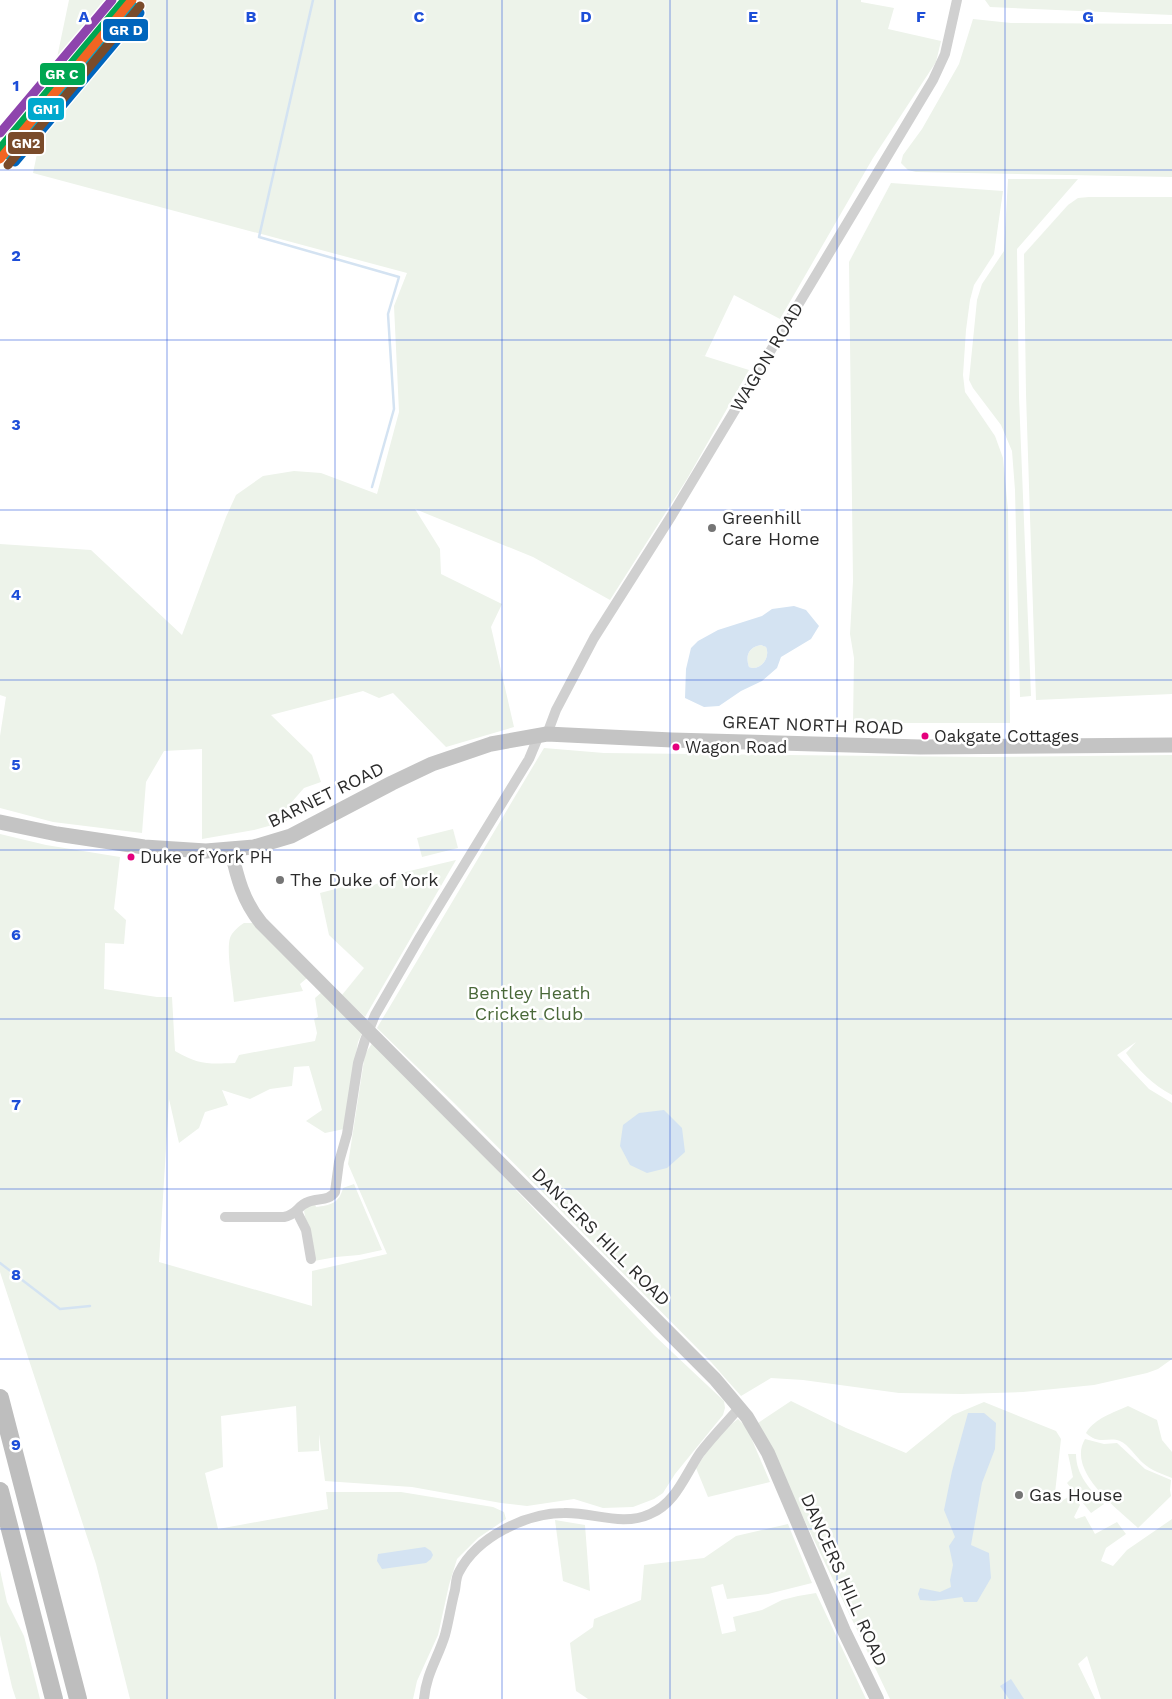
<svg xmlns="http://www.w3.org/2000/svg" width="1172" height="1699" font-family="'Work Sans',sans-serif">
<style>
.green{fill:#edf3ea}
.water{fill:#d4e3f2;fill-rule:evenodd}
.lines{fill:none;stroke-linecap:round;stroke-linejoin:round}
.stream{stroke:#d4e3f2;stroke-width:2.5}
.street{stroke:#d0d0d0;stroke-width:10}
.secondary{stroke:#c9c9c9;stroke-width:14}
.primary{stroke:#c4c4c4;stroke-width:15}
.highway{stroke:#bebebe;stroke-width:18}
.rail-1-casing{stroke:#fff;stroke-width:12}
.rail-2-casing{stroke:#fff;stroke-width:12}
.rail-3-casing{stroke:#fff;stroke-width:12}
.rail-4-casing{stroke:#fff;stroke-width:12}
.rail-5-casing{stroke:#fff;stroke-width:12}
.rail-6-casing{stroke:#fff;stroke-width:12}
.rail-1{stroke:#00a651;stroke-width:9}
.rail-2{stroke:#00a9ce;stroke-width:9}
.rail-3{stroke:#8e44ad;stroke-width:9}
.rail-4{stroke:#0065bd;stroke-width:9}
.rail-5{stroke:#f26522;stroke-width:9}
.rail-6{stroke:#7a4b2a;stroke-width:9}
.grid{fill:none;stroke:#1d4ed8;stroke-width:1;stroke-opacity:0.55}
.poi-dot{fill:#757575;stroke:#fff;stroke-width:2}
.bus-dot{fill:#e5007d;stroke:#fff;stroke-width:2}
.labels{text-anchor:middle;stroke-width:5;stroke-linejoin:round;paint-order:stroke}
.bus-label{font-size:17px;fill:#2b2b2b;stroke:#fff;text-anchor:start}
.street-label{font-size:18px;fill:#2b2b2b;stroke:#fff}
.poi-label{font-size:18px;fill:#2b2b2b;stroke:#fff;text-anchor:start}
.park-label{font-size:18px;fill:#496838;stroke:#fff}
.grid-label{font-size:16px;text-anchor:middle;font-weight:bold;fill:#1d4ed8;stroke:#fff;stroke-width:5;stroke-linejoin:round;paint-order:stroke}
.line-badge{stroke:#fff;stroke-width:2}
.badge-label{font-size:14px;text-anchor:middle;font-weight:bold;fill:#fff}
</style>
<rect width="100%" height="100%" fill="#fff"/>
<g class="green">
<polygon points="69,0 861,0 861,2 894,8 888,29 941,41 936,62 873,158 780,319 734,295 705,356 698,354 749,370 687,479 610,600 533,557 415,509 440,549 441,574 502,604 491,627 514,727 446,747 393,693 379,698 363,691 271,715 312,755 321,782 304,788 284,811 287,821 254,830 202,839 202,749 164,751 146,782 142,833 53,822 0,808 0,736 6,697 0,695 0,544 91,550 182,635 226,517 236,495 263,476 294,471 321,473 377,494 399,412 394,306 407,273 33,173"/>
<polygon points="985,0 1172,0 1172,15 990,7"/>
<polygon points="973,19 1011,23 1172,24 1172,177 916,172 908,170 901,163 903,155 922,129 959,64"/>
<polygon points="1008,179 1078,179 1017,249 1019,397 1031,696 1020,697 1015,490 1012,451 1001,425 973,388 969,380 977,300 982,284 1004,251"/>
<polygon points="891,183 1003,191 994,254 974,285 970,300 966,330 963,375 965,392 995,436 1003,458 1008,510 1010,723 853,723 854,658 850,634 853,581 849,262"/>
<polygon points="1089,197 1172,197 1172,694 1036,700 1026,394 1024,254 1068,205 1078,198"/>
<path d="M 761,645 L 766,647 C 771,658 760,672 749,667 C 745,655 749,647 761,645 Z"/>
<path d="M 544,748 L 604,753 L 983,757 L 1172,755 L 1172,1095 C 1153,1085 1139,1071 1126,1053 L 1136,1042 L 1117,1055 L 1149,1089 L 1172,1103 L 1172,1359 L 1158,1369 L 1147,1373 L 1094,1385 L 1023,1392 L 962,1394 L 899,1393 L 803,1380 L 771,1378 L 741,1396 L 711,1362 L 454,1103 L 377,1028 Z"/>
<polygon points="453,829 458,848 422,857 417,838"/>
<path d="M 0,834 L 46,845 L 120,857 L 114,909 L 126,920 L 124,944 L 105,943 L 104,989 L 157,997 L 172,997 L 175,1051 C 199,1065 208,1064 235,1063 L 239,1055 L 315,1041 L 317,1033 L 314,1019 L 318,1017 L 315,998 L 323,991 L 363,1031 L 358,1042 L 344,1129 L 325,1133 L 306,1121 L 322,1110 L 309,1066 L 294,1067 L 292,1086 L 270,1089 L 250,1099 L 222,1090 L 228,1105 L 205,1112 L 199,1128 L 179,1143 L 169,1099 L 159,1262 L 312,1306 L 312,1271 L 387,1254 L 348,1164 L 365,1054 L 373,1042 L 440,1110 L 655,1336 L 724,1401 L 725,1408 L 723,1415 L 675,1474 L 663,1493 L 654,1499 L 633,1507 L 603,1508 L 574,1499 L 527,1506 L 501,1503 L 412,1487 L 325,1481 L 319,1434 L 319,1451 L 298,1452 L 296,1406 L 221,1416 L 223,1467 L 205,1473 L 218,1529 L 328,1509 L 326,1492 L 401,1492 L 493,1507 L 504,1512 L 506,1519 L 478,1538 L 457,1559 L 449,1585 L 438,1635 L 417,1681 L 413,1699 L 130,1699 L 96,1564 L 0,1272 Z"/>
<polygon points="456,860 365,1017 342,995 364,968 329,935 320,893 370,880 374,885 397,874"/>
<path d="M 244,923 L 253,923 L 307,978 L 300,984 L 303,991 L 234,1002 C 233,987 226,951 230,938 C 232,932 239,926 244,923 Z"/>
<path d="M 354,1184 L 382,1250 L 359,1255 L 336,1257 L 314,1261 L 304,1211 L 306,1207 L 315,1204 L 316,1207 C 330,1205 339,1204 343,1188 Z"/>
<polygon points="791,1401 846,1428 906,1453 953,1415 984,1402 1056,1431 1061,1439 1055,1493 1060,1502 1073,1494 1080,1505 1074,1517 1076,1519 1085,1516 1095,1534 1117,1522 1126,1534 1106,1548 1101,1561 1113,1566 1127,1550 1172,1519 1172,1699 1101,1699 1087,1656 1078,1664 1095,1699 890,1699 758,1423"/>
<path d="M 1128,1406 L 1157,1420 L 1162,1440 L 1172,1452 L 1172,1478 C 1162,1474 1152,1471 1143,1463 C 1136,1457 1129,1445 1120,1441 C 1108,1436 1100,1446 1086,1433 C 1095,1418 1113,1413 1128,1406 Z"/>
<path d="M 738,1419 L 747,1428 L 770,1482 L 708,1497 L 696,1468 C 708,1450 720,1432 738,1419 Z"/>
<path d="M 1085,1439 L 1104,1444 L 1117,1443 L 1145,1469 L 1171,1480 L 1170,1490 L 1171,1496 L 1138,1528 C 1118,1509 1066,1471 1085,1439 Z"/>
<path d="M 1068,1454 L 1076,1454 C 1076,1475 1090,1489 1104,1504 L 1091,1513 L 1067,1483 L 1073,1477 Z"/>
<polygon points="555,1520 585,1525 590,1591 563,1581"/>
<polygon points="788,1524 812,1583 768,1594 727,1599 723,1584 711,1587 722,1634 736,1631 733,1617 762,1610 782,1600 798,1596 816,1593 866,1699 588,1699 576,1691 570,1643 593,1627 594,1619 641,1600 644,1565 704,1558 736,1536"/>
<polygon points="0,1570 7,1602 24,1636 40,1699 16,1699 12,1687 0,1635"/>
</g>
<g class="water">
<path d="M 794,606 L 806,610 L 819,626 L 811,639 L 781,657 L 777,668 L 762,681 L 741,691 L 719,706 L 704,707 L 685,698 L 686,669 L 691,648 L 698,641 L 718,630 L 762,616 L 772,609 ZM 761,645 L 766,647 C 771,658 760,672 749,667 C 745,655 749,647 761,645 Z"/>
<polygon points="664,1110 682,1128 685,1152 667,1168 647,1173 630,1165 620,1146 623,1125 639,1113"/>
<polygon points="968,1413 984,1413 996,1423 995,1449 982,1483 971,1545 989,1553 991,1578 977,1602 964,1602 962,1597 934,1601 920,1600 918,1594 920,1588 940,1592 951,1587 950,1580 953,1565 949,1546 955,1537 944,1510 952,1471"/>
<polygon points="425,1547 431,1551 433,1555 431,1559 426,1563 382,1569 377,1561 378,1554"/>
<polygon points="1011,1679 1024,1699 1009,1699 1000,1686"/>
</g>
<g class="lines">
<g class="stream">
<polyline points="313,0 259,237 399,277 388,314 394,409 372,487"/>
<polyline points="0,1263 60,1309 90,1306"/>
</g>
<g class="street">
<polyline points="547,734 556,710 594,638 672,515 933,80 945,54 957,0"/>
<polyline points="297,1212 306,1230 311,1259"/>
<path d="M 225,1217 L 284,1217 C 298,1214 297,1206 308,1202 C 318,1198 329,1201 335,1192 L 339,1162 L 347,1134 L 358,1063 L 365,1040 L 375,1015 L 420,937 L 529,759 L 539,735"/>
<path d="M 424,1699 C 426,1674 438,1658 445,1635 C 449,1620 451,1605 455,1590 C 456,1584 456,1577 459,1572 C 477,1537 526,1513 564,1513 C 593,1512 622,1527 650,1514 C 676,1503 685,1475 700,1453 C 712,1437 727,1422 740,1407"/>
</g>
<path class="secondary" d="M 231,850 C 237,877 243,901 261,923 L 715,1379 L 747,1417 L 768,1453 L 844,1631 L 877,1699"/>
<polyline class="primary" points="0,822 57,834 144,847 206,851 254,847 291,836 392,783 432,764 491,744 547,734 672,740 920,747 1172,745"/>
<g class="highway">
<polyline points="0,1398 78,1699"/>
<polyline points="0,1491 54,1699"/>
</g>
<defs>
<polyline id="rail-1" points="0,149 125,0"/>
<polyline id="rail-2" points="8,155 133,6"/>
<polyline id="rail-3" points="0,133 112,0"/>
<polyline id="rail-4" points="15,162 140,13"/>
<polyline id="rail-5" points="0,159 132,0"/>
<polyline id="rail-6" points="8,165 140,6"/>
</defs>
<use href="#rail-1" class="rail-1-casing"/>
<use href="#rail-2" class="rail-2-casing"/>
<use href="#rail-3" class="rail-3-casing"/>
<use href="#rail-4" class="rail-4-casing"/>
<use href="#rail-5" class="rail-5-casing"/>
<use href="#rail-6" class="rail-6-casing"/>
<use href="#rail-1" class="rail-1"/>
<use href="#rail-2" class="rail-2"/>
<use href="#rail-3" class="rail-3"/>
<use href="#rail-4" class="rail-4"/>
<use href="#rail-5" class="rail-5"/>
<use href="#rail-6" class="rail-6"/>
</g>
<path class="grid" d="M 167,0 L 167,1699M 335,0 L 335,1699M 502,0 L 502,1699M 670,0 L 670,1699M 837,0 L 837,1699M 1005,0 L 1005,1699M 0,170 L 1172,170M 0,340 L 1172,340M 0,510 L 1172,510M 0,680 L 1172,680M 0,850 L 1172,850M 0,1019 L 1172,1019M 0,1189 L 1172,1189M 0,1359 L 1172,1359M 0,1529 L 1172,1529"/>
<g class="poi-dot">
<circle cx="712" cy="528" r="5"/>
<circle cx="280" cy="880" r="5"/>
<circle cx="1019" cy="1495" r="5"/>
</g>
<g class="bus-dot">
<circle cx="925" cy="736" r="4.5"/>
<circle cx="676" cy="747" r="4.5"/>
<circle cx="131" cy="857" r="4.5"/>
</g>
<g class="labels">
<g class="bus-label">
<text x="934" y="742">Oakgate Cottages</text>
<text x="685" y="753">Wagon Road</text>
<text x="140" y="863">Duke of York PH</text>
</g>
<g class="street-label">
<text transform="translate(767 357) rotate(-59)" y="6">WAGON ROAD</text>
<text transform="translate(813 725) rotate(2)" y="6">GREAT NORTH ROAD</text>
<text transform="translate(326 795) rotate(-26)" y="6">BARNET ROAD</text>
<text transform="translate(601 1237) rotate(45)" y="6">DANCERS HILL ROAD</text>
<text transform="translate(844 1580) rotate(66)" y="6">DANCERS HILL ROAD</text>
</g>
<g class="poi-label">
<text x="722" y="524">Greenhill<tspan x="722" dy="21">Care Home</tspan></text>
<text x="290" y="886">The Duke of York</text>
<text x="1029" y="1501">Gas House</text>
</g>
<g class="park-label">
<text x="529" y="999">Bentley Heath<tspan x="529" dy="21">Cricket Club</tspan></text>
</g>
</g>
<g class="grid-label">
<text x="84" y="22">A</text>
<text x="251" y="22">B</text>
<text x="419" y="22">C</text>
<text x="586" y="22">D</text>
<text x="753" y="22">E</text>
<text x="921" y="22">F</text>
<text x="1088" y="22">G</text>
<text x="16" y="91">1</text>
<text x="16" y="261">2</text>
<text x="16" y="430">3</text>
<text x="16" y="600">4</text>
<text x="16" y="770">5</text>
<text x="16" y="940">6</text>
<text x="16" y="1110">7</text>
<text x="16" y="1280">8</text>
<text x="16" y="1450">9</text>
</g>
<g class="line-badge">
<rect x="102" y="18" width="47" height="24" rx="5" fill="#0065bd"/>
<rect x="39" y="62" width="47" height="24" rx="5" fill="#00a651"/>
<rect x="27" y="97" width="38" height="24" rx="5" fill="#00a9ce"/>
<rect x="7" y="131" width="38" height="24" rx="5" fill="#7a4b2a"/>
</g>
<g class="badge-label">
<text x="126" y="35">GR D</text>
<text x="62" y="79">GR C</text>
<text x="46" y="114">GN1</text>
<text x="26" y="148">GN2</text>
</g>
</svg>
